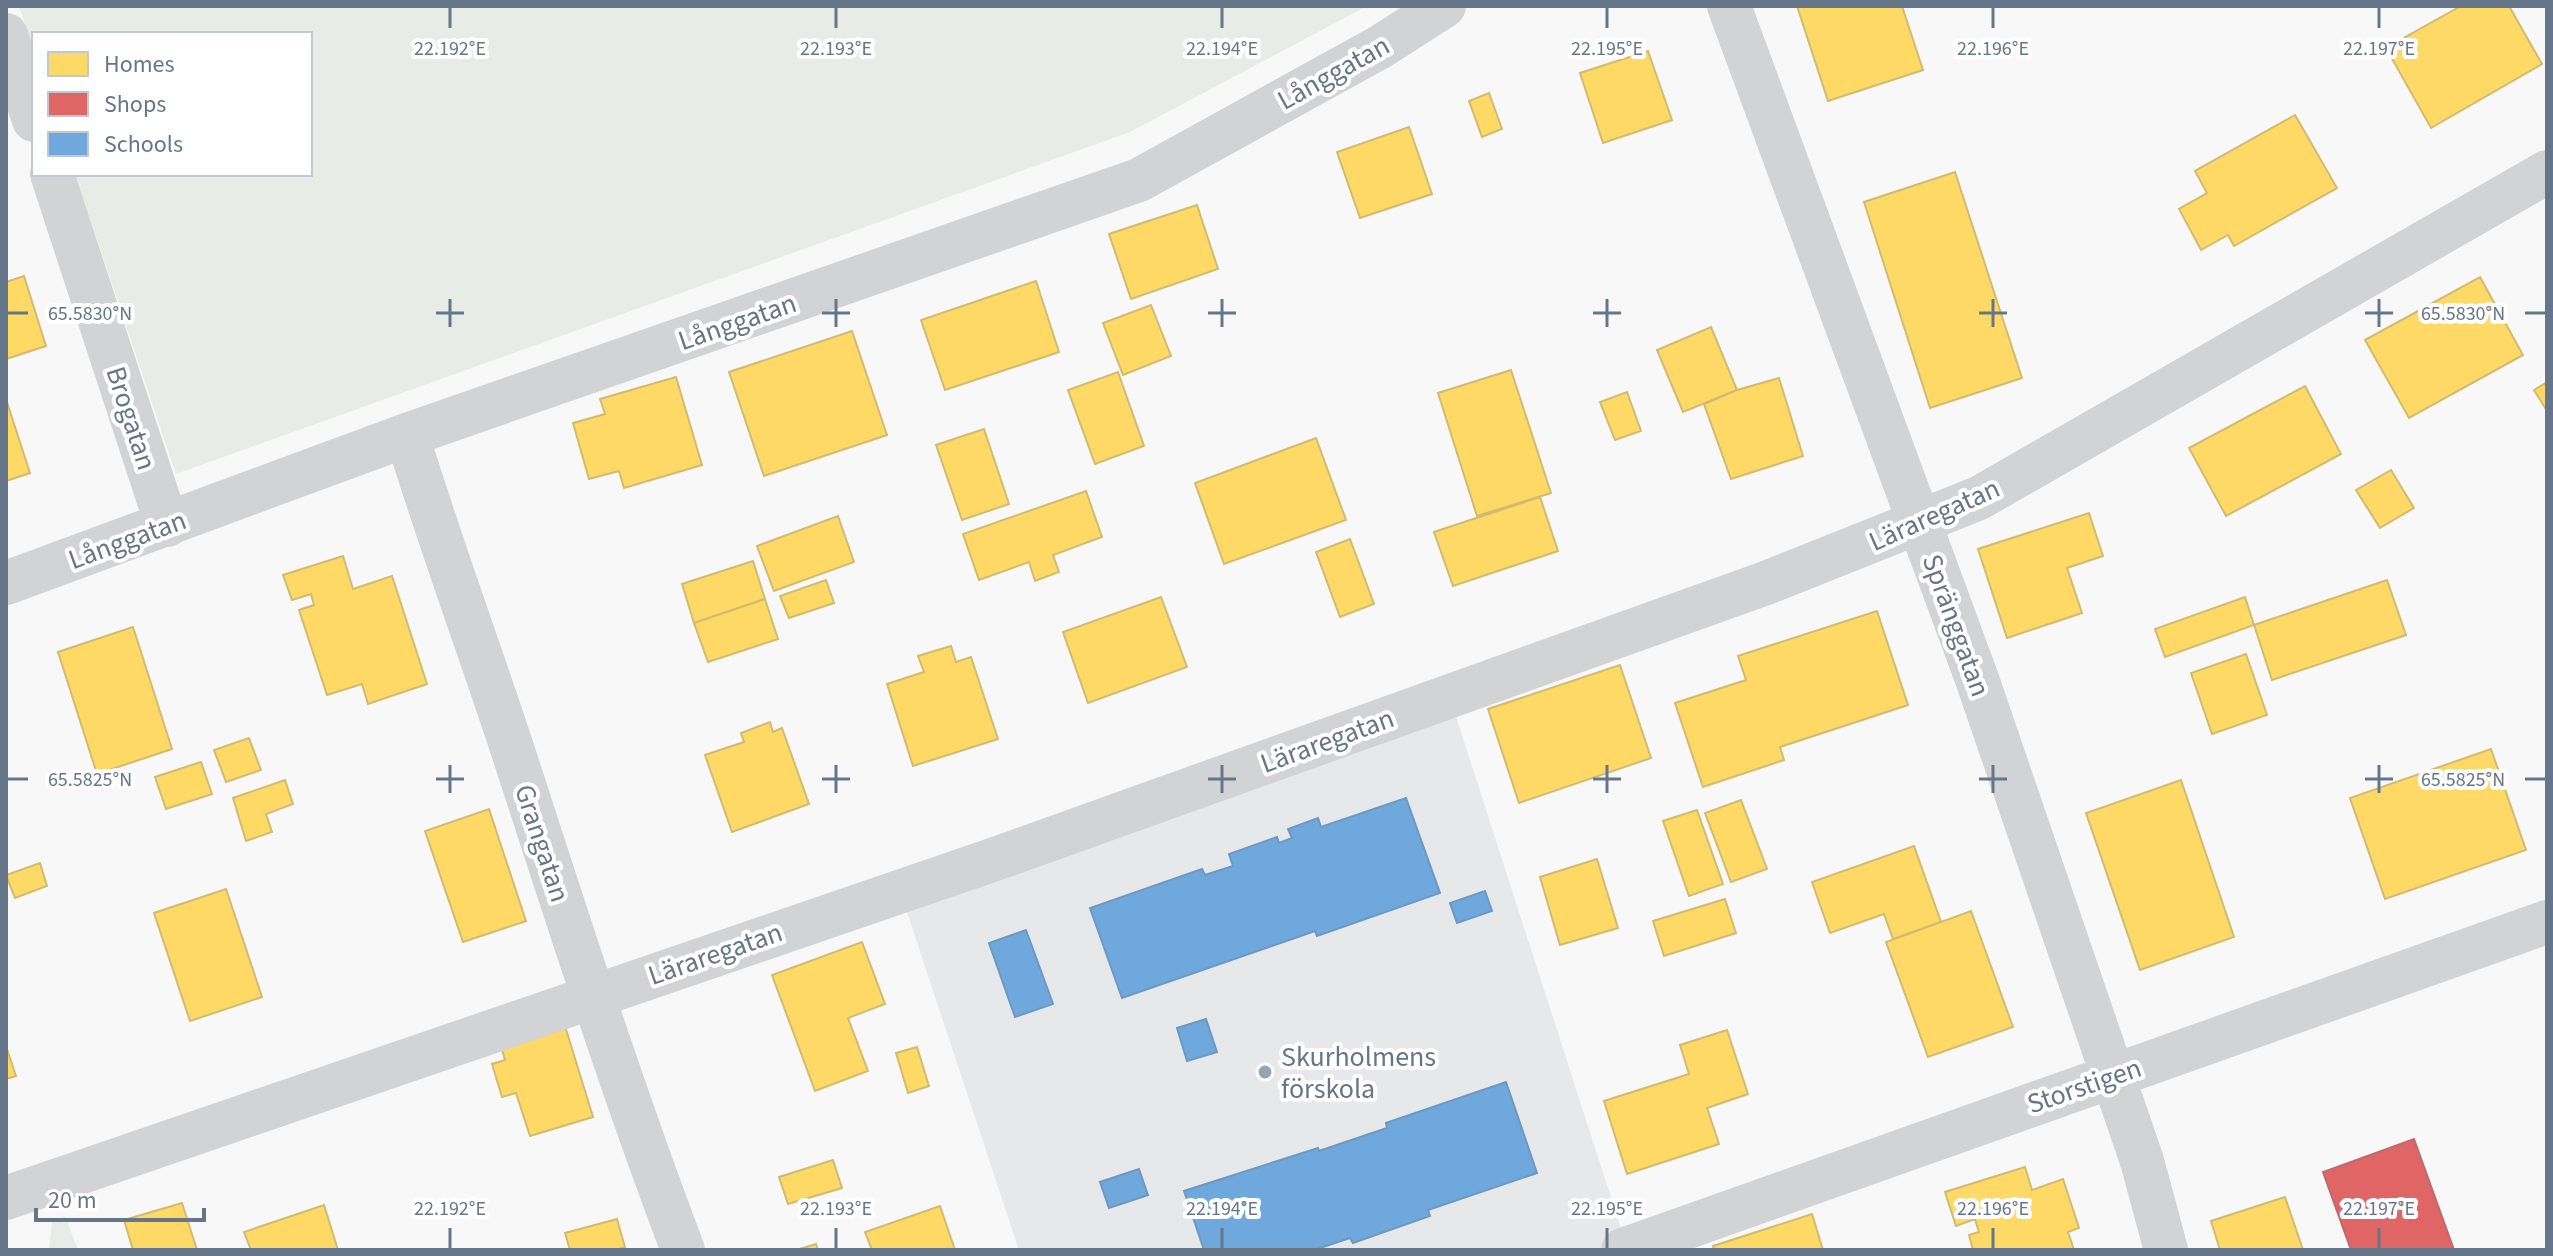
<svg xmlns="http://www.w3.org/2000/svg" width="2553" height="1256" font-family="'Source Sans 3',sans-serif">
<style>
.built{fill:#e7e8e9}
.green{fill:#e8ece6}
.homes{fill:#ffd966;stroke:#d1bb71;stroke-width:2}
.shops{fill:#e06666;stroke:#bb6b71;stroke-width:2}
.schools{fill:#6fa8dc;stroke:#6c99c3;stroke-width:2}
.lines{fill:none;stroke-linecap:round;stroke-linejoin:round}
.minor{stroke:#d2d3d4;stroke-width:44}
.ticks{fill:none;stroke:#66768a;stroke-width:3}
.poi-dot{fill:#99a4b0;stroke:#fff;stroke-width:3}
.labels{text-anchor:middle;stroke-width:8;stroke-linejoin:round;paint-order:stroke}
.street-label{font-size:28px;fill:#66768a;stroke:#fff}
.poi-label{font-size:28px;fill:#66768a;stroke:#fff;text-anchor:start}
.ticks-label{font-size:20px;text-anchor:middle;fill:#66768a;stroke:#fff;stroke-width:8;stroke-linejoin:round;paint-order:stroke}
</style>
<rect width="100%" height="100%" fill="#f8f8f8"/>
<polygon class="built" points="1450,698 1627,1247 1620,1250 1019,1250 902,897"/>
<g class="green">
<polygon points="19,6 1367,6 1130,132 176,474 75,174 310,174 310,34 34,34 34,51"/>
<polygon points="65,1216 78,1250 49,1250 52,1222"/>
</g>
<g class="homes">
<polygon points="1797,6 1902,6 1923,70 1828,101"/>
<polygon points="2461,6 2509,6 2542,64 2431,128 2386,48"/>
<polygon points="1648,51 1672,120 1603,143 1580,73"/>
<polygon points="1489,93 1502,129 1482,137 1469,101"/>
<polygon points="2295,115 2337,188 2234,246 2228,235 2201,250 2179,209 2207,193 2195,171"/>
<polygon points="1409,127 1432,194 1360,218 1337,152"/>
<polygon points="1955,172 2022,378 1930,408 1864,202"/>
<polygon points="1197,205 1218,269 1131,299 1109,234"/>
<polygon points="24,276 46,346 6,359 6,282"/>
<polygon points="2480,277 2523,355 2409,418 2365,340"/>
<polygon points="1036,281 1059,352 945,390 921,320"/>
<polygon points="1151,305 1171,356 1123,375 1103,323"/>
<polygon points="1711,327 1737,390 1683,412 1657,350"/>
<polygon points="852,331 887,435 764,476 729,372"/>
<polygon points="1511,370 1551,493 1477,516 1438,393"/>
<polygon points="1118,372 1144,446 1095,464 1068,390"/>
<polygon points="676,377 702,465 624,488 619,471 589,479 573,423 605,414 600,399"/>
<polygon points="1779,378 1803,456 1731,479 1704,404 1737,390"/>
<polygon points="2547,382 2547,411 2534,390"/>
<polygon points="2305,386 2341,454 2226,516 2189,448"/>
<polygon points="1627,392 1641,431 1615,440 1600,402"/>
<polygon points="6,399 30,473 6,481"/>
<polygon points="984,429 1009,504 962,520 936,445"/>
<polygon points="1316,438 1346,520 1224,564 1195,483"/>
<polygon points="2391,470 2414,508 2380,528 2356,490"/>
<polygon points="1086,491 1102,537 1053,555 1059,572 1035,581 1029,562 979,580 963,534"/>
<polygon points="1540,497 1558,551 1453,586 1434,532"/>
<polygon points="2089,513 2103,556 2067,568 2082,613 2007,638 1978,549"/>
<polygon points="838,516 854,562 774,591 757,546"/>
<polygon points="1350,539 1374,604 1340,617 1316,552"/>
<polygon points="343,556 353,589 392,576 427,684 368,704 362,684 327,695 299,610 314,605 311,594 292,600 283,575"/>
<polygon points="753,561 765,599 694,623 682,584"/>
<polygon points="826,580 834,603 789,618 780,596"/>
<polygon points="2387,580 2406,635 2272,680 2254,625"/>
<polygon points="1161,597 1187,667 1088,703 1063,632"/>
<polygon points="2245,597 2254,625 2165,657 2155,629"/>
<polygon points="765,599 778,639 708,662 694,623"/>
<polygon points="1877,611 1908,705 1780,747 1784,760 1703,787 1675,703 1746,680 1738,656"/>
<polygon points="133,627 172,749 97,774 58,652"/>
<polygon points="951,646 956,662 971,657 998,739 913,766 887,684 924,672 918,656"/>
<polygon points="2246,654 2267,715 2212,734 2191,673"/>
<polygon points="1620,665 1651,758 1519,803 1488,709"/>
<polygon points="770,722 773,732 782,728 809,804 732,832 705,755 744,742 741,733"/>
<polygon points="249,738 261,770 226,782 214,750"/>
<polygon points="2491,749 2526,850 2385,899 2350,798"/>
<polygon points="201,762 212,794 166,809 155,777"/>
<polygon points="285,780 293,804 266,814 272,832 246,841 233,798"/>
<polygon points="2181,780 2234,937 2140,970 2086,813"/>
<polygon points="1741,800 1767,869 1731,882 1705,813"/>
<polygon points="489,809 526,921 463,942 425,831"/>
<polygon points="1697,810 1723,884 1689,896 1663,821"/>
<polygon points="1914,846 1941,922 1893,939 1884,914 1830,933 1812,882"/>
<polygon points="1597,859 1618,928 1560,945 1540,877"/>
<polygon points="40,863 47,886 15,898 6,875"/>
<polygon points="226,889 262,997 190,1021 154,913"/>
<polygon points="1725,899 1736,933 1664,956 1653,921"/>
<polygon points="1971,911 2013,1027 1928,1057 1886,942"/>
<polygon points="862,942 885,1004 848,1018 868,1071 815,1091 772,975"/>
<polygon points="565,1026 593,1117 530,1136 516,1093 502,1097 492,1064 505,1060 501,1046"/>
<polygon points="1727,1030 1748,1094 1707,1108 1719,1144 1627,1174 1604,1101 1689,1074 1680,1045"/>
<polygon points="6,1046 16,1076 6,1079"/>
<polygon points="917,1047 929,1086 908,1093 896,1053"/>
<polygon points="833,1160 842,1188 788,1204 779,1177"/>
<polygon points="2025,1167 2032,1190 2063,1179 2079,1228 2068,1232 2074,1250 1973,1250 1969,1235 1979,1232 1975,1219 1956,1226 1945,1192"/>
<polygon points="2285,1197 2303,1250 2220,1250 2211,1221"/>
<polygon points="182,1203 197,1250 133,1250 124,1220"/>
<polygon points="324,1205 338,1250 251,1250 244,1232"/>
<polygon points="940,1206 955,1250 872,1250 865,1232"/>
<polygon points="1812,1214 1823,1250 1714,1250 1713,1246"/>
<polygon points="617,1219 625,1247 616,1250 570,1250 565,1233"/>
<polygon points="816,1244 818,1250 796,1250"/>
</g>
<polygon class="shops" points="2414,1139 2454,1250 2351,1250 2323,1172"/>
<g class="schools">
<polygon points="1406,798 1440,893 1317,936 1315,931 1122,998 1090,908 1202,869 1205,875 1233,866 1229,854 1277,837 1279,843 1292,838 1288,829 1318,818 1321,827"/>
<polygon points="1485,891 1492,911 1457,923 1450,903"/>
<polygon points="1026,930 1053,1004 1015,1017 989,943"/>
<polygon points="1206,1019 1217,1052 1187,1061 1177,1028"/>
<polygon points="1506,1082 1537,1173 1428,1210 1430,1216 1353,1243 1350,1238 1314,1250 1204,1250 1184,1191 1318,1148 1319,1151 1387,1128 1386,1123"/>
<polygon points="1139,1169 1148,1195 1109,1208 1100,1182"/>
</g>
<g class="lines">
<g class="minor">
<polyline points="1729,6 1977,679 2142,1161 2166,1250"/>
<polyline points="6,35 34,120"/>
<polyline points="52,174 167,525"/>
<path d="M 407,435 C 439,540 477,642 511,745 C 566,914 620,1084 683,1250"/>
<polyline points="6,583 407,435 1139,180 1380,47 1444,6"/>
<polyline points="6,1198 998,858 1766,583 1979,498 2547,172"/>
<polyline points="1623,1250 2547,922"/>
</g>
</g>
<path class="ticks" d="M 450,8 L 450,28M 836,8 L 836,28M 1222,8 L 1222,28M 1607,8 L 1607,28M 1993,8 L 1993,28M 2379,8 L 2379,28M 450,299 L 450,327M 836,299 L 836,327M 1222,299 L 1222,327M 1607,299 L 1607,327M 1993,299 L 1993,327M 2379,299 L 2379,327M 8,313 L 28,313M 436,313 L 464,313M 822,313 L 850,313M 1208,313 L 1236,313M 1593,313 L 1621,313M 1979,313 L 2007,313M 2365,313 L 2393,313M 2525,313 L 2545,313M 450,765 L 450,793M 836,765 L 836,793M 1222,765 L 1222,793M 1607,765 L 1607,793M 1993,765 L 1993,793M 2379,765 L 2379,793M 8,779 L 28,779M 436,779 L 464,779M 822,779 L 850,779M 1208,779 L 1236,779M 1593,779 L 1621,779M 1979,779 L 2007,779M 2365,779 L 2393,779M 2525,779 L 2545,779M 450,1228 L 450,1248M 836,1228 L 836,1248M 1222,1228 L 1222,1248M 1607,1228 L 1607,1248M 1993,1228 L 1993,1248M 2379,1228 L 2379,1248"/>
<circle class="poi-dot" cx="1265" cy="1072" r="8"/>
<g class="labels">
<g class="street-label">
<text transform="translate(1333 72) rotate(-29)" y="10">Långgatan</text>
<text transform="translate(737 321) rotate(-19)" y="10">Långgatan</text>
<text transform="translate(132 418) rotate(72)" y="10">Brogatan</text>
<text transform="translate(1934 514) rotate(-24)" y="10">Läraregatan</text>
<text transform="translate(127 539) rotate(-20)" y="10">Långgatan</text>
<text transform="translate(1957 625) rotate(70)" y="10">Spränggatan</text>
<text transform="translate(1327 740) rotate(-20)" y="10">Läraregatan</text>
<text transform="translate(543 843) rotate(72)" y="10">Grangatan</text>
<text transform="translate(715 953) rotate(-19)" y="10">Läraregatan</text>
<text transform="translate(2084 1085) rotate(-19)" y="10">Storstigen</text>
</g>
<g class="poi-label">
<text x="1281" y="1066">Skurholmens<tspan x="1281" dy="32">förskola</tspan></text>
</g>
</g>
<g class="ticks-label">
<text x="450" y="55">22.192°E</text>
<text x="836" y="55">22.193°E</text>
<text x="1222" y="55">22.194°E</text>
<text x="1607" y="55">22.195°E</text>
<text x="1993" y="55">22.196°E</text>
<text x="2379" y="55">22.197°E</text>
<text x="90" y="320">65.5830°N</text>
<text x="2463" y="320">65.5830°N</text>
<text x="90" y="786">65.5825°N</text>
<text x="2463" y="786">65.5825°N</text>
<text x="450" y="1215">22.192°E</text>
<text x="836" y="1215">22.193°E</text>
<text x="1222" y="1215">22.194°E</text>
<text x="1607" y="1215">22.195°E</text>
<text x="1993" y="1215">22.196°E</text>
<text x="2379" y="1215">22.197°E</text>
</g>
<rect width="2553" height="1256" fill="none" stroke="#66768a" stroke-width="16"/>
<rect x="32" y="32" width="280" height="144" fill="#ffffff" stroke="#c2c8d0" stroke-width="2"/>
<rect x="48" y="52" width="40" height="24" fill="#ffd966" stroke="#c2c8d0" stroke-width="2"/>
<text x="104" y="72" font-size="24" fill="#66768a">Homes</text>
<rect x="48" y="92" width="40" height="24" fill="#e06666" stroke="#c2c8d0" stroke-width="2"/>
<text x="104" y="112" font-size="24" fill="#66768a">Shops</text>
<rect x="48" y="132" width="40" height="24" fill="#6fa8dc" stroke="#c2c8d0" stroke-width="2"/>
<text x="104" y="152" font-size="24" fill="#66768a">Schools</text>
<path d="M36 1208v12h168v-12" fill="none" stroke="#66768a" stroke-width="4"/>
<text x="48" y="1208" font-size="24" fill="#66768a" stroke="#ffffff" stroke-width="6" paint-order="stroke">20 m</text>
</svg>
